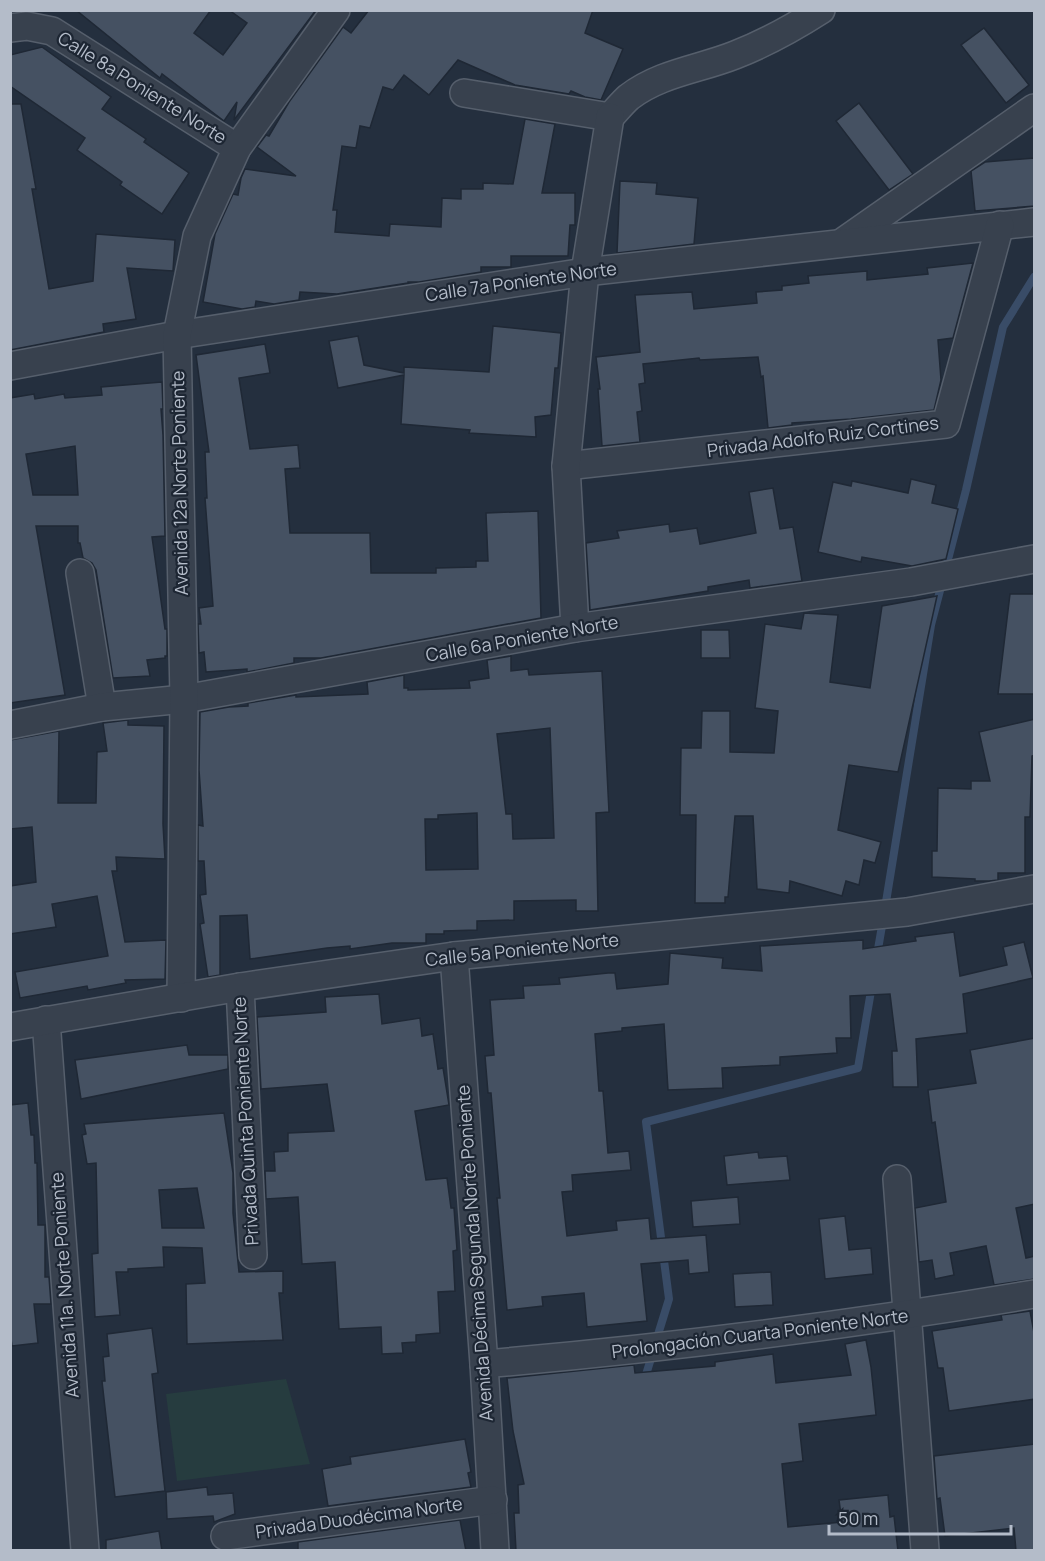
<svg xmlns="http://www.w3.org/2000/svg" width="1045" height="1561" font-family="Manrope,sans-serif">
<style>
.green{fill:#263c3f}
.lines{fill:none;stroke-linecap:round;stroke-linejoin:round}
.stream{stroke:#394c67;stroke-width:8}
.building{fill:#455162;stroke:#1f2835;stroke-width:1.5;fill-rule:evenodd}
.minor-casing{stroke:#565f6c;stroke-width:30}
.minor{stroke:#38414e;stroke-width:27}
.labels{text-anchor:middle;stroke-width:4.5;stroke-linejoin:round;paint-order:stroke}
.street-label{font-size:18px;fill:#b4bcc9;stroke:#1d2633}
</style>
<rect width="100%" height="100%" fill="#242f3e"/>
<polygon class="green" points="286,1379 310,1464 177,1481 166,1394"/>
<g class="lines">
<g class="stream">
<polyline points="945,571 966,490 1003,327 1034,277"/>
<polyline points="885,908 931,625 942,583"/>
<polyline points="877,955 883,920"/>
<polyline points="656,1341 669,1299 646,1122 858,1068 872,985"/>
<polyline points="644,1381 653,1352"/>
</g>
</g>
<g class="building">
<polygon points="76,10 211,10 194,33 223,55 247,23 229,10 316,10 234,120 237,102 224,121 162,74 160,78"/>
<polygon points="369,10 593,10 585,33 623,49 601,100 585,97 571,91 569,94 515,85 458,60 429,95 404,75 393,90 383,87 370,128 360,126 356,148 342,146 333,210 337,210 335,232 389,236 390,224 441,227 442,198 461,199 461,189 483,189 483,183 513,184 525,119 555,124 542,193 575,193 575,225 570,225 568,256 511,256 511,267 481,267 481,272 419,282 408,282 408,283 337,294 300,292 299,300 274,304 256,301 255,307 242,309 203,302 215,234 233,194 238,195 241,178 245,169 296,176 257,147 266,135 269,136 289,102 343,27 351,33"/>
<polygon points="984,28 1029,85 1006,103 961,45"/>
<polygon points="42,47 111,97 102,109 146,139 144,142 189,173 162,214 120,185 122,182 77,150 85,138 10,86 10,55"/>
<polygon points="859,103 913,174 889,190 836,121"/>
<polygon points="10,104 21,104 36,189 32,189 49,289 93,281 96,234 175,240 173,271 127,268 136,319 103,324 104,332 10,350"/>
<polygon points="1035,158 1035,206 975,211 971,171 985,162"/>
<polygon points="620,181 657,183 656,194 698,198 694,244 617,253"/>
<polygon points="973,263 953,338 938,340 941,380 934,410 851,419 792,423 792,425 768,428 763,376 761,377 758,357 700,360 699,358 643,364 645,383 639,384 642,411 637,412 640,442 602,446 598,389 600,389 596,357 640,352 635,295 692,292 694,309 757,303 756,292 782,290 782,286 809,283 808,276 867,271 867,280 928,274 927,268"/>
<polygon points="493,326 561,333 558,368 555,368 551,415 535,417 536,437 469,433 470,430 401,424 404,375 338,388 329,341 358,336 364,365 404,373 404,367 489,372"/>
<polygon points="265,344 270,373 239,378 250,449 298,445 300,468 285,469 290,533 370,533 371,573 436,573 436,568 476,567 476,561 488,561 486,513 538,511 541,618 321,658 294,658 294,663 247,672 247,669 206,672 204,652 199,653 198,624 201,624 199,608 213,606 205,498 207,498 205,452 209,452 196,355"/>
<path d="M 162,382 L 163,409 L 161,409 L 163,435 L 165,536 L 152,537 L 165,629 L 167,629 L 167,656 L 165,656 L 165,658 L 147,660 L 150,676 L 113,678 L 96,570 L 92,563 L 83,558 L 80,543 L 78,543 L 78,526 L 36,526 L 65,695 L 10,703 L 10,398 L 34,394 L 35,399 L 64,394 L 65,398 L 102,395 L 101,387 ZM 75,446 L 78,495 L 33,495 L 26,454 Z"/>
<polygon points="911,479 936,485 932,503 958,509 946,559 912,566 862,557 861,562 818,552 833,482 851,486 852,481 908,493"/>
<polygon points="773,488 780,529 793,527 802,581 750,588 749,580 708,587 708,591 590,610 586,543 619,538 617,531 669,524 670,532 697,528 700,544 756,533 749,492"/>
<polygon points="1010,594 1035,594 1035,694 998,694"/>
<polygon points="937,596 898,772 849,765 838,830 881,842 875,863 864,860 859,885 846,881 842,896 790,881 789,893 757,889 753,816 735,816 728,897 725,897 725,903 695,903 696,815 680,815 681,748 701,748 702,711 730,711 730,752 774,753 778,711 755,708 765,624 801,629 804,613 838,615 830,682 870,688 882,606"/>
<polygon points="701,630 729,630 730,658 701,658"/>
<path d="M 511,656 L 511,671 L 528,669 L 529,675 L 602,671 L 609,812 L 596,813 L 598,911 L 576,911 L 576,900 L 514,901 L 514,920 L 477,921 L 477,930 L 444,931 L 444,934 L 426,934 L 426,943 L 392,943 L 350,949 L 350,946 L 327,948 L 250,959 L 247,915 L 220,916 L 220,975 L 208,977 L 200,924 L 204,923 L 200,895 L 206,894 L 204,861 L 198,861 L 198,825 L 203,826 L 199,770 L 200,712 L 229,707 L 248,706 L 248,703 L 296,695 L 296,697 L 368,694 L 367,682 L 404,675 L 404,688 L 408,688 L 408,690 L 470,688 L 469,681 L 489,678 L 487,660 ZM 550,728 L 554,838 L 513,839 L 512,814 L 506,814 L 497,734 ZM 477,813 L 478,869 L 426,870 L 425,819 L 438,819 L 438,815 Z"/>
<polygon points="1035,719 1035,755 1032,756 1030,817 1025,817 1025,873 998,873 998,880 989,881 975,881 975,879 932,877 932,851 937,851 938,788 971,789 971,781 990,781 979,732"/>
<polygon points="128,720 128,725 164,726 163,824 165,859 116,857 117,871 112,871 125,942 166,940 165,979 125,980 126,983 88,990 87,986 20,998 15,972 108,956 97,896 52,904 56,927 10,934 10,886 36,882 32,827 10,829 10,740 59,731 58,803 96,803 97,752 107,751 103,723"/>
<polygon points="954,932 960,976 1007,965 1003,947 1024,942 1033,978 963,994 967,1033 916,1039 918,1087 893,1087 892,1051 897,1051 890,994 850,996 851,1038 836,1038 837,1053 780,1057 780,1065 722,1068 723,1088 668,1090 664,1024 622,1028 622,1031 595,1034 599,1091 603,1091 608,1153 629,1151 631,1170 572,1175 573,1191 562,1192 567,1236 617,1230 616,1221 649,1218 651,1239 706,1235 709,1272 689,1274 688,1260 641,1264 647,1321 587,1327 584,1293 542,1297 543,1306 507,1310 497,1198 500,1198 496,1153 491,1093 488,1093 485,1056 494,1055 490,1000 524,998 523,986 560,984 559,978 608,973 615,973 617,989 668,984 670,953 723,958 722,968 762,971 760,946 863,940 863,949 916,941 915,937"/>
<polygon points="379,994 382,1024 420,1018 422,1036 433,1034 438,1069 443,1068 449,1105 415,1111 426,1180 447,1178 451,1208 454,1208 457,1250 453,1251 455,1291 438,1292 440,1333 416,1335 416,1342 402,1343 403,1353 382,1354 381,1327 339,1329 335,1262 302,1264 298,1197 266,1199 265,1171 275,1171 274,1152 288,1151 288,1133 334,1131 327,1084 261,1089 257,1017 326,1012 325,997"/>
<polygon points="1035,1038 1035,1204 1016,1208 1026,1258 1035,1256 1035,1279 994,1285 986,1246 950,1253 954,1275 935,1279 932,1260 919,1262 915,1208 946,1202 935,1122 932,1123 928,1090 976,1083 970,1050"/>
<polygon points="187,1045 189,1055 228,1055 228,1069 81,1099 75,1060"/>
<polygon points="28,1103 31,1135 34,1135 35,1163 37,1163 38,1225 45,1225 45,1277 49,1277 51,1304 34,1304 38,1343 12,1346 10,1332 10,1105"/>
<path d="M 224,1113 L 233,1173 L 233,1213 L 239,1272 L 283,1271 L 283,1293 L 279,1293 L 283,1340 L 187,1344 L 186,1284 L 205,1283 L 202,1248 L 163,1247 L 164,1267 L 128,1269 L 128,1272 L 116,1272 L 120,1315 L 95,1317 L 92,1254 L 98,1253 L 96,1163 L 87,1164 L 82,1135 L 86,1134 L 84,1124 ZM 197,1188 L 204,1228 L 162,1228 L 159,1190 Z"/>
<polygon points="758,1152 759,1158 787,1156 790,1180 727,1185 724,1156"/>
<polygon points="738,1197 740,1224 693,1227 691,1201"/>
<polygon points="845,1216 849,1250 871,1248 873,1274 825,1279 819,1219"/>
<polygon points="771,1272 773,1305 735,1307 733,1274"/>
<polygon points="1030,1311 1035,1338 1035,1399 949,1411 943,1368 938,1368 932,1331 1002,1320 1001,1315"/>
<polygon points="152,1328 158,1373 152,1374 165,1491 115,1497 102,1381 105,1381 103,1357 109,1356 107,1334"/>
<polygon points="866,1340 871,1367 876,1415 799,1424 803,1461 782,1464 788,1527 842,1522 839,1500 888,1495 890,1517 894,1516 898,1551 516,1551 514,1513 519,1513 518,1485 524,1484 513,1431 507,1378 634,1365 635,1373 715,1366 715,1362 773,1354 776,1383 851,1375 845,1344"/>
<polygon points="465,1439 471,1472 468,1473 471,1487 328,1506 322,1469 351,1464 350,1457"/>
<polygon points="1035,1444 1035,1551 1016,1551 1014,1528 945,1536 940,1498 937,1499 934,1456"/>
<polygon points="207,1487 208,1495 233,1493 235,1514 214,1522 213,1516 167,1519 166,1492"/>
<polygon points="460,1520 466,1551 298,1551 298,1542"/>
<polygon points="159,1531 162,1551 106,1551 106,1540"/>
</g>
<g class="lines">
<defs>
<g id="minor">
<polyline points="10,28 27,26 52,31 237,148"/>
<polyline points="464,93 610,117"/>
<path d="M 610,117 C 616,111 622,103 629,97 C 660,73 700,69 735,55 C 766,43 793,28 821,10"/>
<polyline points="844,241 1034,108"/>
<polyline points="10,366 177,335 585,272 1034,222"/>
<polyline points="566,466 946,424 1000,225"/>
<polyline points="80,573 102,707"/>
<polyline points="575,628 566,466 585,272 610,117"/>
<polyline points="10,725 102,707 184,699 575,628 911,582 1034,559"/>
<polyline points="454,956 484,1364 495,1550"/>
<polyline points="240,987 253,1255"/>
<polyline points="181,998 184,699 177,335 197,236 237,148 336,10"/>
<polyline points="46,1020 85,1550"/>
<polyline points="10,1027 240,987 454,956 907,912 1034,889"/>
<polyline points="897,1179 925,1550"/>
<path d="M 484,1364 C 668,1348 852,1325 1034,1294"/>
<polyline points="225,1536 493,1500"/>
</g>
</defs>
<use href="#minor" class="minor-casing"/>
<use href="#minor" class="minor"/>
</g>
<g class="labels">
<g class="street-label">
<text transform="translate(142 88) rotate(32)" y="6">Calle 8a Poniente Norte</text>
<text transform="translate(521 282) rotate(-8)" y="6">Calle 7a Poniente Norte</text>
<text transform="translate(823 437) rotate(-7)" y="6">Privada Adolfo Ruiz Cortines</text>
<text transform="translate(180 483) rotate(-91)" y="6">Avenida 12a Norte Poniente</text>
<text transform="translate(522 639) rotate(-10)" y="6">Calle 6a Poniente Norte</text>
<text transform="translate(522 950) rotate(-6)" y="6">Calle 5a Poniente Norte</text>
<text transform="translate(246 1121) rotate(-93)" y="6">Privada Quinta Poniente Norte</text>
<text transform="translate(475 1253) rotate(-94)" y="6">Avenida Décima Segunda Norte Poniente</text>
<text transform="translate(65 1285) rotate(-94)" y="6">Avenida 11a. Norte Poniente</text>
<text transform="translate(760 1334) rotate(-7)" y="6">Prolongación Cuarta Poniente Norte</text>
<text transform="translate(359 1518) rotate(-8)" y="6">Privada Duodécima Norte</text>
</g>
</g>
<rect width="1045" height="1561" fill="none" stroke="#b4bcc9" stroke-width="24"/>
<path d="M829 1525v9h182v-9" fill="none" stroke="#b4bcc9" stroke-width="3"/>
<text x="838" y="1525" font-size="18" fill="#b4bcc9" stroke="#1d2633" stroke-width="4.5" paint-order="stroke">50 m</text>
</svg>
